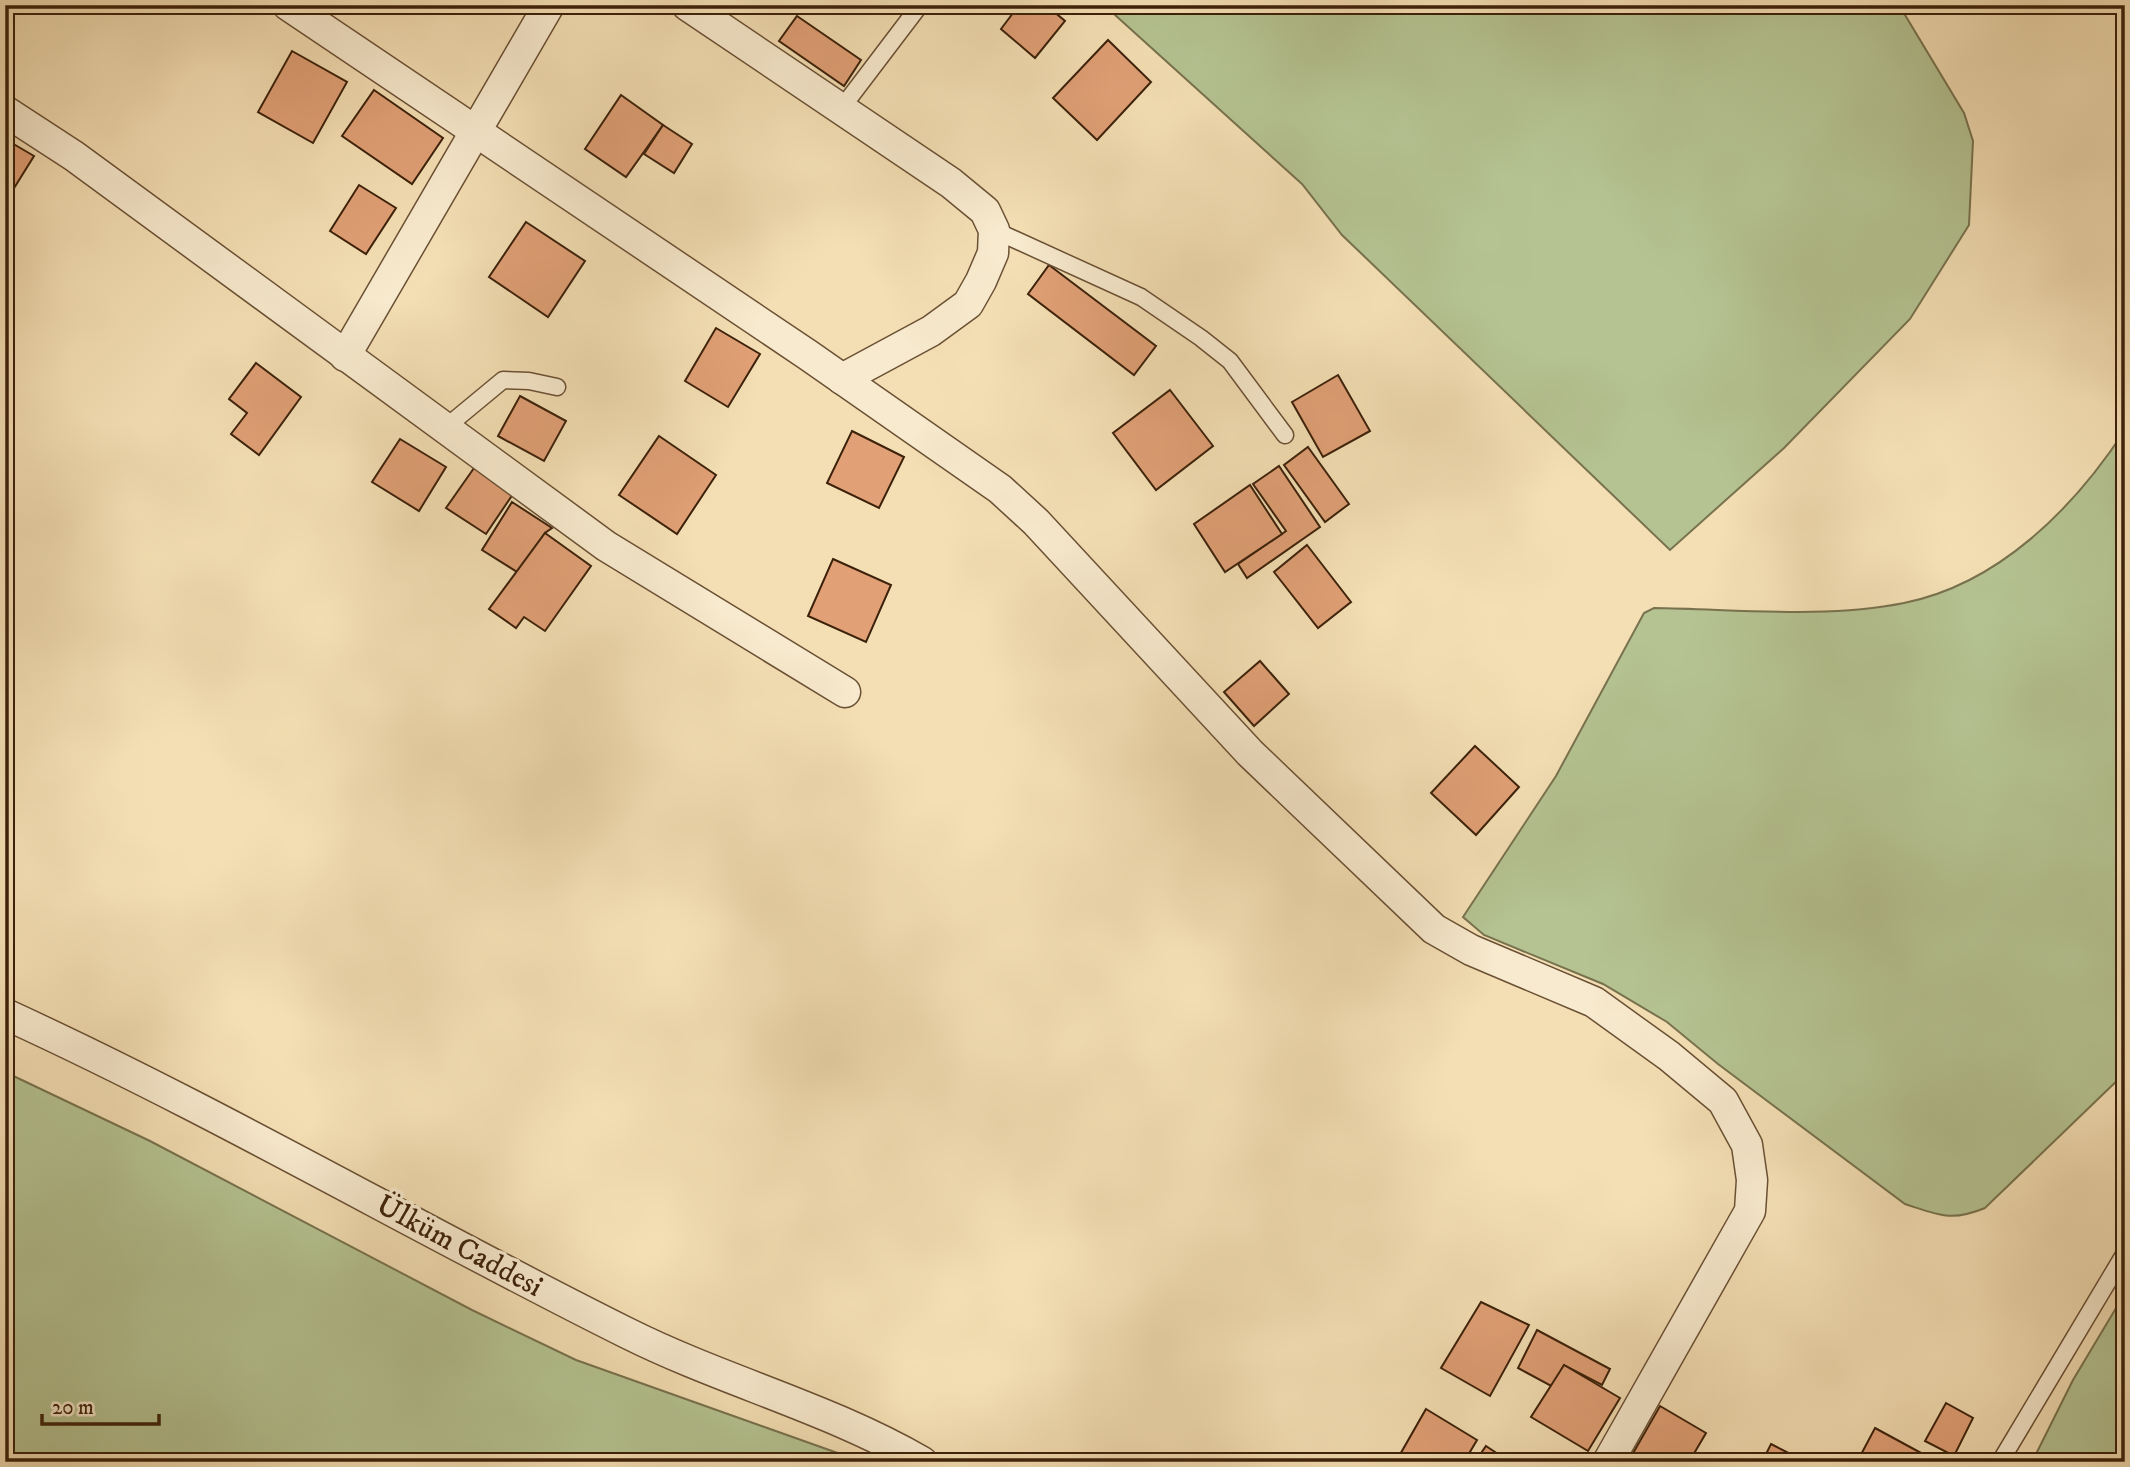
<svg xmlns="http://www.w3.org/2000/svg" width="2130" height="1467" font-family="'IM FELL DW Pica',serif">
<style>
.green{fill:#b5c392;stroke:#78724e;stroke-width:2}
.building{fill:#e1a076;stroke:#3c210a;stroke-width:2}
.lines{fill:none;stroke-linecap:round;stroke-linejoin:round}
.lane-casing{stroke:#6a5034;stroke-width:19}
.street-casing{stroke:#6a5034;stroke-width:33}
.lane{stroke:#f8eace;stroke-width:16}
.street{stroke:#f8eace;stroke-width:30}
.labels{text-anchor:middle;stroke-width:7;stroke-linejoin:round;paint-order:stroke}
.street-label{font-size:30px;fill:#3c210a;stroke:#f8eace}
</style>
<rect width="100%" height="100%" fill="#f4dfb4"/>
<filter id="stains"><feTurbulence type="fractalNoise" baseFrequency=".00286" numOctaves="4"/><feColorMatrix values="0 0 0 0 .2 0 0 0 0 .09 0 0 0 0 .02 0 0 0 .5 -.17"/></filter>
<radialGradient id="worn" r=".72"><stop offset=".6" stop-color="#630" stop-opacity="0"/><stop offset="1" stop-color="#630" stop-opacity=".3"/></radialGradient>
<g class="green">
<polygon points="1104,5 1899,5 1964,113 1973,141 1969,225 1910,319 1784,448 1670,550 1342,235 1302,184"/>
<path d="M 2125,430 L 2125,1073 L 1985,1208 C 1951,1222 1939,1215 1905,1204 L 1718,1064 L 1667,1022 L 1603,984 L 1484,935 L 1463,917 L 1556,776 L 1644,613 L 1654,608 C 1736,609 1824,619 1904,603 C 1999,584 2074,508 2125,430 Z"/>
<polygon points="5,1072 150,1141 472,1310 576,1360 863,1462 5,1462"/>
<polygon points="2125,1293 2125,1462 2032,1462 2073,1380"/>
</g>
<g class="building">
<polygon points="1019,5 1046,5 1065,21 1035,58 1001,29"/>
<polygon points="797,16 861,60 844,86 779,41"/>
<polygon points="1108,40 1151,82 1097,140 1053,98"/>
<polygon points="292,51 347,82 313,143 258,112"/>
<polygon points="374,90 443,138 412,184 342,136"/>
<polygon points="621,95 663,125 626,177 585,149"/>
<polygon points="663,125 692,144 674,173 644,154"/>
<polygon points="5,139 34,156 6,201 5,201"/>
<polygon points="359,185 396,208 366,254 330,231"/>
<polygon points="526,222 585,261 548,317 489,277"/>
<polygon points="5,248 11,250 5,264"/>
<polygon points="1049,265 1156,346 1134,375 1028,294"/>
<polygon points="716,328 760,354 728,407 685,381"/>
<polygon points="256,363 301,397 259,455 231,434 247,413 229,399"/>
<polygon points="1338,375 1370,431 1323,457 1292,402"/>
<polygon points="1170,390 1213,446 1156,490 1113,433"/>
<polygon points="520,396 566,421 544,461 498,436"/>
<polygon points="852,431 904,457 879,508 827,483"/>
<polygon points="659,436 716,475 677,534 619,495"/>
<polygon points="400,439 446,467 419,511 372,482"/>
<polygon points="1308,447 1349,504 1325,522 1284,465"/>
<polygon points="1279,466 1320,527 1247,578 1238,564 1286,531 1253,484"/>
<polygon points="474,468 513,494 486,534 446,508"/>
<polygon points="1250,485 1282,534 1225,572 1194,524"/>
<polygon points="512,502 552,528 545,533 522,575 482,550"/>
<polygon points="545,533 591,566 545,631 524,617 516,628 489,609"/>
<polygon points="1307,545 1351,602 1318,628 1274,572"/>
<polygon points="833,559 891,585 866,642 808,616"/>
<polygon points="1260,661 1289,694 1254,726 1224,692"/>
<polygon points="1475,746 1519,787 1476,835 1431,793"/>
<polygon points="1481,1302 1529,1325 1490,1396 1441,1368"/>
<polygon points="1537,1330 1610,1369 1602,1385 1564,1365 1553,1387 1518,1368"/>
<polygon points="1564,1365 1620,1398 1588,1451 1531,1417"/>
<polygon points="1946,1403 1973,1418 1954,1456 1925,1441"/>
<polygon points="1660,1406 1706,1433 1689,1462 1628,1462"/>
<polygon points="1426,1409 1477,1440 1464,1462 1405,1462 1398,1458"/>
<polygon points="1875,1428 1934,1460 1933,1462 1857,1462"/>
<polygon points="1771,1444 1806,1462 1762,1462"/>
<polygon points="1486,1446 1510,1462 1475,1462"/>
</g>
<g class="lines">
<defs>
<g id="lane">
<polyline points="841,109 920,5"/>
<polyline points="994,230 1141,297 1201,338 1230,361 1285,435"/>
<polyline points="445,428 503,380 529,381 557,387"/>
<polyline points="2000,1462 2125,1253"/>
</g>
<g id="street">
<polyline points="288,5 808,355 1000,489 1036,522 1250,753 1434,929 1471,950 1594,1002 1669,1056 1723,1101 1747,1145 1752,1180 1750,1211 1608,1462"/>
<polyline points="687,5 951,183 985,211 994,230 993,253 981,281 968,304 931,331 842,379"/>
<polyline points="5,111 74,156 606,546 845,692"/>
<polyline points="345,356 549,5"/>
<path d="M 5,1014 C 217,1111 418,1229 627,1333 C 723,1381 829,1408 922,1462"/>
</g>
</defs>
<use href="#lane" class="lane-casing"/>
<use href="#street" class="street-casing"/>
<use href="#lane" class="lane"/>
<use href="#street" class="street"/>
</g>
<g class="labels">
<g class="street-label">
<text transform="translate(460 1245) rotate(28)" y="10">Ülküm Caddesi</text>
</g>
</g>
<rect width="2130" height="1467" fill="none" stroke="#f4dfb4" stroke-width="28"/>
<rect x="7" y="7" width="2116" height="1453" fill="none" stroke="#3c210a" stroke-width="3.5"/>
<rect x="14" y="14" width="2102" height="1439" fill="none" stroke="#3c210a" stroke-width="2"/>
<path d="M42 1414v10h117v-10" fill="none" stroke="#3c210a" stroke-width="3.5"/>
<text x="52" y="1414" font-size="21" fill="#3c210a" stroke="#f8eace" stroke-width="5" paint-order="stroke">20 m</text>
<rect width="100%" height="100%" filter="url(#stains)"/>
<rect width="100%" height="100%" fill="url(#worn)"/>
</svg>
